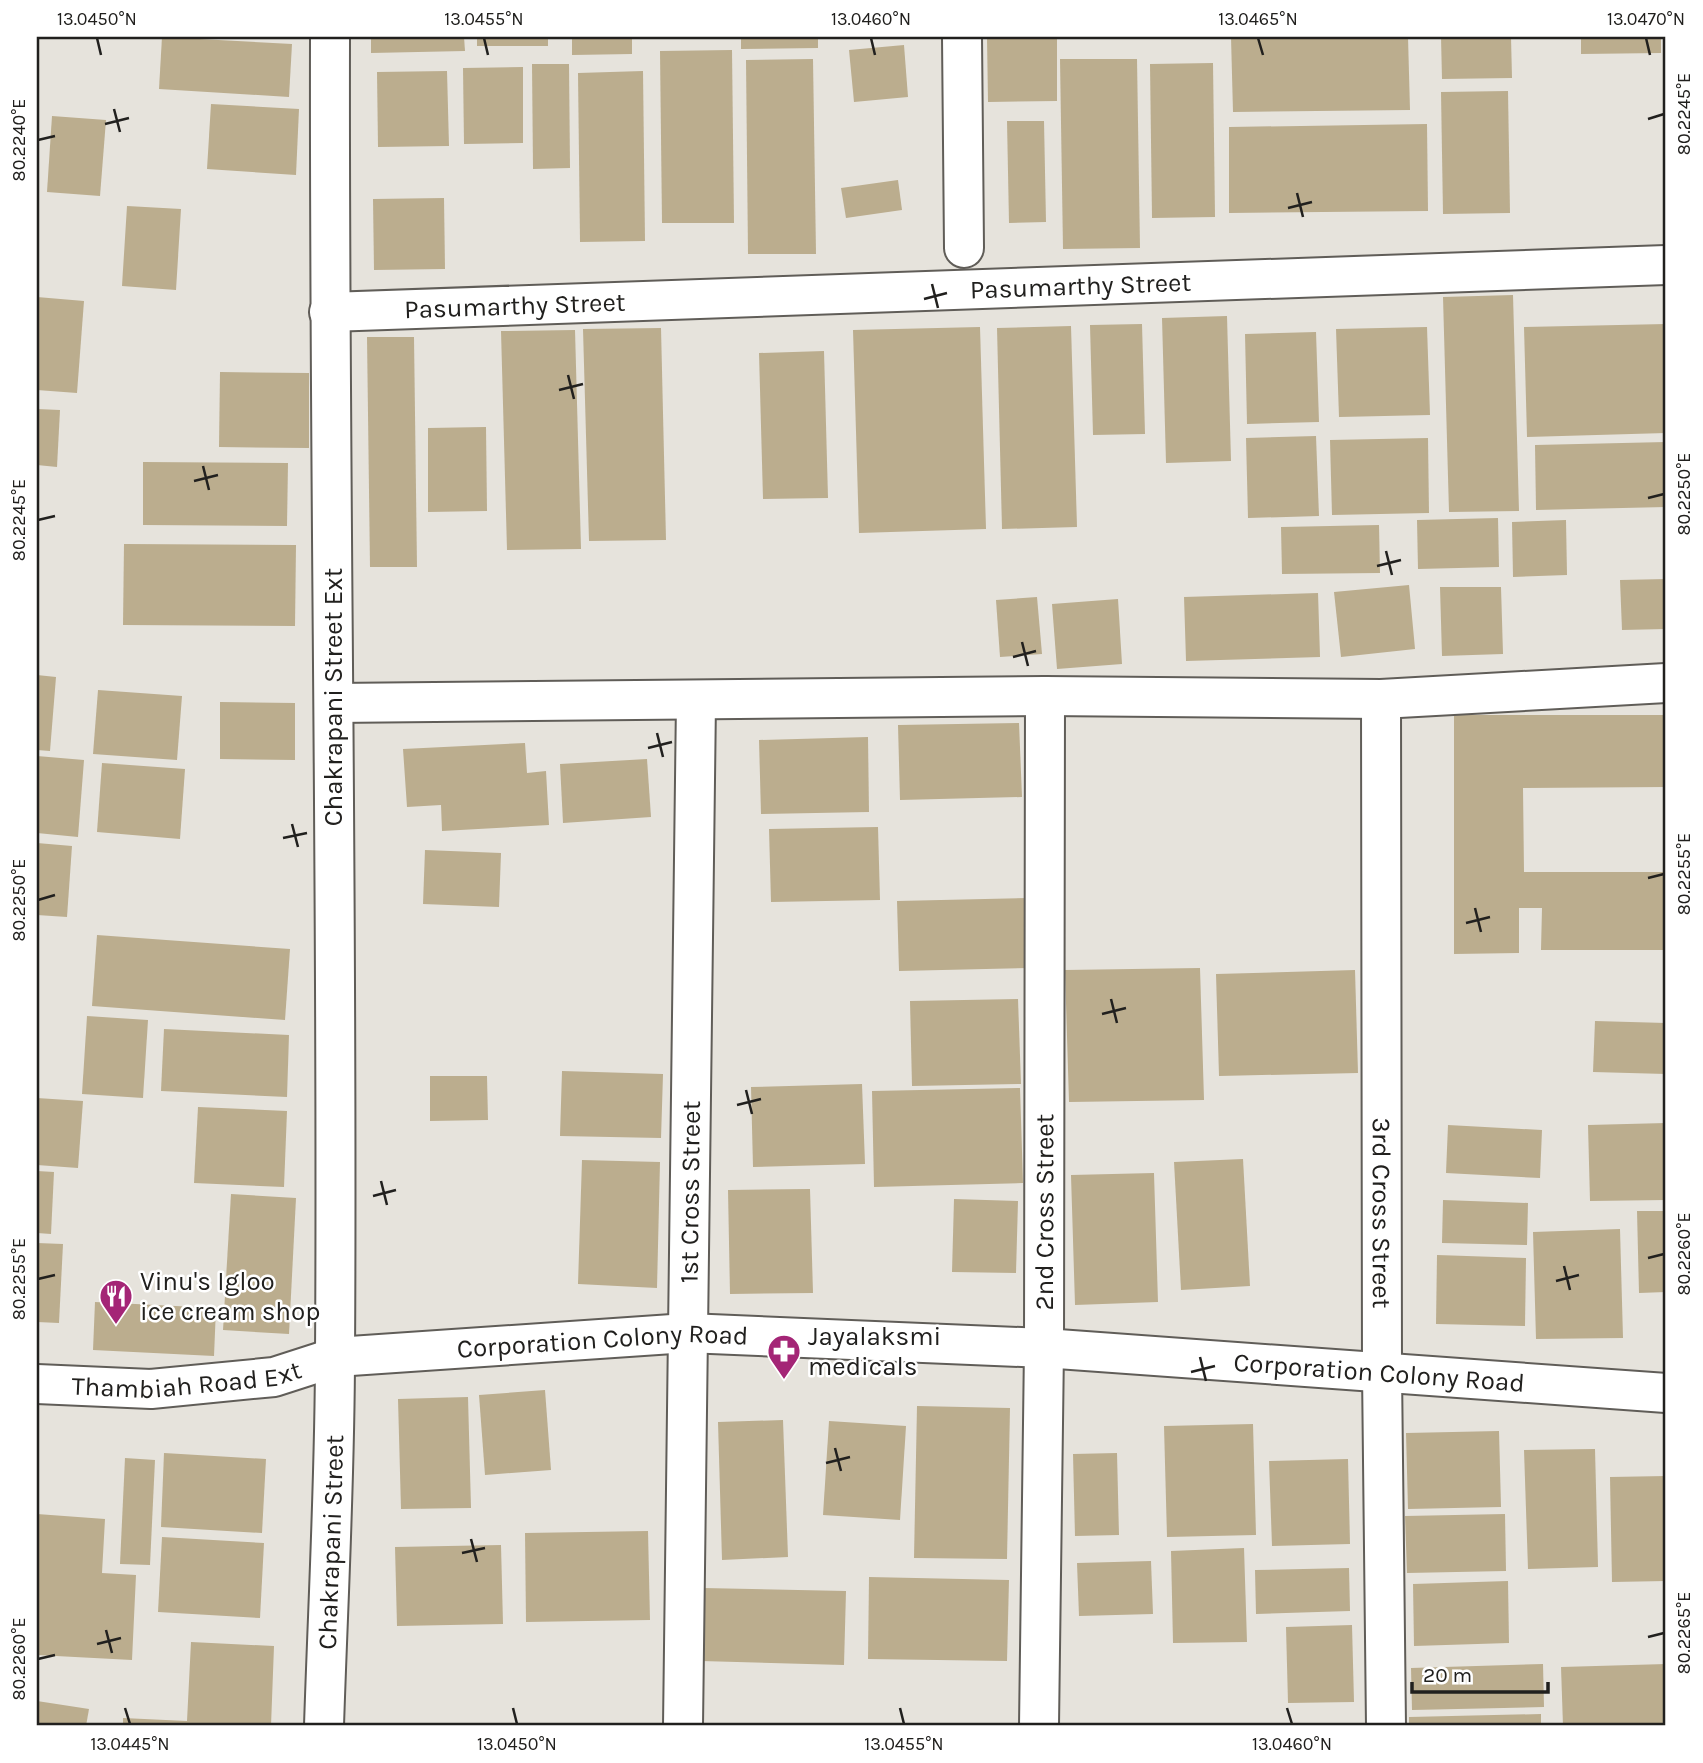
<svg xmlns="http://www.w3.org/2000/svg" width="1703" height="1763" font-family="Karla,sans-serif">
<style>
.building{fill:#bbad8e}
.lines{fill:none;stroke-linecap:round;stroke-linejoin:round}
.minor-casing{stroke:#605d58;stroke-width:42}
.minor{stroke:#fff;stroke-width:38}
.ticks{fill:none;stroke:#21201e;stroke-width:2.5}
.labels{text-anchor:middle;stroke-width:5;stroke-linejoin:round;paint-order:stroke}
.street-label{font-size:26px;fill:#21201e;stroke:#fff}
.poi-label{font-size:26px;fill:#21201e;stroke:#fff;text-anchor:start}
.neatline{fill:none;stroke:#21201e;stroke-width:2.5}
.ticks-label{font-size:18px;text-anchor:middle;fill:#21201e}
</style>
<rect width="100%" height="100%" fill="#e6e3dc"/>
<g class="building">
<polygon points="162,37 292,44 289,97 159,89"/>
<polygon points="371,37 464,37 465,51 371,53"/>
<rect x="477" y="37" width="71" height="9"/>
<polygon points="572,37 632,37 632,54 572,55"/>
<polygon points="741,37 818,37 818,48 741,49"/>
<polygon points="987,37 1057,37 1057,101 988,102"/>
<polygon points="1231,37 1408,37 1410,110 1233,112"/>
<polygon points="1441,37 1511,37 1512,78 1442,79"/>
<polygon points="1581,37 1661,37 1661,53 1581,54"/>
<polygon points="904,45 908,97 854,102 849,50"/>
<polygon points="732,50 734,223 662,223 660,51"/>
<polygon points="813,59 816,254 748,254 746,60"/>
<polygon points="1060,59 1137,59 1140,248 1063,249"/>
<polygon points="1213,63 1215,217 1152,218 1150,64"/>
<polygon points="532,64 569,64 570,168 533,169"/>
<polygon points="523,67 523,143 464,144 463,68"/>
<polygon points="447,71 449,146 378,147 377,72"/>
<polygon points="643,71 645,241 580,242 578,73"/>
<polygon points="1508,91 1510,213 1443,214 1441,92"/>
<polygon points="211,104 299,109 296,175 207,169"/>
<polygon points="52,116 106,120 100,196 47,192"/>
<polygon points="1007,121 1044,121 1046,222 1009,223"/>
<polygon points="1427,124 1428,211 1229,213 1229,127"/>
<polygon points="898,180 902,210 846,218 841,188"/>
<polygon points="444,198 445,269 374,270 373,199"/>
<polygon points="127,206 181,209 176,290 122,286"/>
<polygon points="1513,295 1519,511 1449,512 1443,297"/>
<polygon points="37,297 84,301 77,393 37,390"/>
<polygon points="1227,316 1231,461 1166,463 1162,318"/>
<polygon points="1142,324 1145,434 1093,435 1090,325"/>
<polygon points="1666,324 1666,433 1527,437 1524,327"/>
<polygon points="1071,326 1077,527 1002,529 997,328"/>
<polygon points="980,327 986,529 859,533 853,330"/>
<polygon points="1427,327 1430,415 1339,417 1336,329"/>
<polygon points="661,328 666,540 589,541 583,329"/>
<polygon points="575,330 581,549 507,550 501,331"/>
<polygon points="1316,332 1319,422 1247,424 1245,334"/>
<polygon points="367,337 414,337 417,567 370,567"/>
<polygon points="824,351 828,498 763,499 759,353"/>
<polygon points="220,372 309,373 309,448 219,447"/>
<polygon points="37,409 60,410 57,467 37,465"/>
<polygon points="486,427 487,511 428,512 428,428"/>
<polygon points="1316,436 1319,516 1248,518 1246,438"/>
<polygon points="1428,438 1429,513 1332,515 1330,440"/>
<polygon points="1666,442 1666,507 1536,510 1535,445"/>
<polygon points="143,462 288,463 287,526 143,525"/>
<polygon points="1498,518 1499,567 1418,569 1417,520"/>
<polygon points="1566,520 1567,575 1513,577 1512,522"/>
<polygon points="1379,525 1380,573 1282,574 1281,527"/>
<polygon points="124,544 296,545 295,626 123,625"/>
<polygon points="1666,579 1666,629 1622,630 1620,580"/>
<polygon points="1409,585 1415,649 1341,657 1334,592"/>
<polygon points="1440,587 1501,587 1503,654 1442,656"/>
<polygon points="1318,593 1320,657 1186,661 1184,597"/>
<polygon points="1037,597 1042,654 1000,657 996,600"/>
<polygon points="1118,599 1122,664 1057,669 1052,604"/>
<polygon points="37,675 56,677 50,751 37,750"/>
<polygon points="98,690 182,696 177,760 93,754"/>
<polygon points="220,702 295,703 295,760 220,759"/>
<polygon points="1454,715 1666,715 1666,787 1523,788 1524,872 1666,872 1666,950 1541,950 1542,908 1519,908 1519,953 1454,954"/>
<polygon points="1019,723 1022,797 900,800 898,725"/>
<polygon points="868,737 869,812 761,814 759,740"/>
<polygon points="525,743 527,773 546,771 549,825 442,831 441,805 407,807 403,749"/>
<polygon points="37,756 84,760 78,837 37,833"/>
<polygon points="647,759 651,817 563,823 560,764"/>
<polygon points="102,763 185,769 180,839 97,832"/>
<polygon points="878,827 880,900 771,902 769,829"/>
<polygon points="37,843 72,846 67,917 37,915"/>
<polygon points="425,850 501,853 499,907 423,904"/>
<polygon points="1027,898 1029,968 899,971 897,901"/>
<polygon points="97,935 290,949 285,1020 92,1006"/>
<polygon points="1200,968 1204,1100 1069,1102 1065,970"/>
<polygon points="1355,970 1358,1073 1219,1076 1216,974"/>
<polygon points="1018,999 1021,1084 912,1086 910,1001"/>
<polygon points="87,1016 148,1020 143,1098 82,1094"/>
<polygon points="1595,1021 1666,1023 1666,1074 1593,1072"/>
<polygon points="164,1029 289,1035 287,1097 161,1091"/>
<polygon points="562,1071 663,1074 661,1138 560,1136"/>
<polygon points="430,1076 487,1076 488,1120 430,1121"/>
<polygon points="862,1084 865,1164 753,1167 751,1087"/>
<polygon points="1020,1088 1023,1183 874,1187 872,1091"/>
<polygon points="37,1098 83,1101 78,1168 37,1165"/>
<polygon points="198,1107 287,1111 284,1187 194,1183"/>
<polygon points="1666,1123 1666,1200 1590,1201 1588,1125"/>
<polygon points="1448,1125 1542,1130 1540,1178 1446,1173"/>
<polygon points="1243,1159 1250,1286 1181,1290 1174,1162"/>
<polygon points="582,1160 660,1162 657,1288 578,1284"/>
<polygon points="37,1171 54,1172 51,1234 37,1233"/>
<polygon points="1154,1173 1158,1302 1075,1305 1071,1175"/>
<polygon points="810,1189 813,1293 730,1294 728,1190"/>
<polygon points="231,1194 296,1198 289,1334 223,1330"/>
<polygon points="954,1199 1018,1201 1016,1273 952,1272"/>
<polygon points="1443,1200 1528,1203 1527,1245 1442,1243"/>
<polygon points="1637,1211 1666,1211 1666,1292 1639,1293"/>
<polygon points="1620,1229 1623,1338 1536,1339 1533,1232"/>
<polygon points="37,1243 63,1244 59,1323 37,1322"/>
<polygon points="1437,1255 1526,1258 1525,1326 1436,1324"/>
<polygon points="95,1302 216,1308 214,1356 93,1350"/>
<polygon points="545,1390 551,1470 485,1475 479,1395"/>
<polygon points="468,1397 471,1508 401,1509 398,1399"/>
<polygon points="917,1406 1010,1408 1007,1559 914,1558"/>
<polygon points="783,1420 788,1557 722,1560 718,1422"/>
<polygon points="829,1421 906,1426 900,1520 823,1515"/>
<polygon points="1253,1424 1256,1535 1167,1537 1164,1426"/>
<polygon points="1499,1431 1501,1507 1408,1509 1406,1433"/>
<polygon points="1595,1449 1598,1567 1528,1569 1524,1450"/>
<polygon points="164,1453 266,1459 262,1533 161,1527"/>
<polygon points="1117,1453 1119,1535 1075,1536 1073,1454"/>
<polygon points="125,1458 155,1460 150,1565 120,1564"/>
<polygon points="1348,1459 1350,1544 1272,1546 1269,1461"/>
<polygon points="1666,1476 1666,1581 1612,1582 1610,1477"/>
<polygon points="37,1514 105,1519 102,1573 136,1575 132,1660 37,1655"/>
<polygon points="1505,1514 1506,1571 1407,1573 1405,1516"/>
<polygon points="648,1531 650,1620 526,1622 525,1533"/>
<polygon points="162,1537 264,1543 260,1618 158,1612"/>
<polygon points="501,1545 503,1624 397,1626 395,1547"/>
<polygon points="1244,1548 1247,1642 1173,1643 1171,1551"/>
<polygon points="1151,1561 1153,1614 1079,1616 1077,1563"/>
<polygon points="1349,1568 1350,1611 1256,1614 1255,1570"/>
<polygon points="869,1577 1009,1580 1007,1661 868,1659"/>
<polygon points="1508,1581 1509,1643 1414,1646 1413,1584"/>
<polygon points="703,1588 846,1591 844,1665 701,1661"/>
<polygon points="1352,1625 1354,1702 1288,1703 1286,1627"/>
<polygon points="191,1642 274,1646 271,1726 123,1726 123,1718 187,1721"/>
<polygon points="1543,1664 1544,1707 1412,1710 1411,1668"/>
<polygon points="1666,1664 1666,1726 1563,1726 1561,1667"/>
<polygon points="37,1701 89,1709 86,1726 37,1726"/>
<polygon points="1541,1714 1541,1726 1409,1726 1409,1717"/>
</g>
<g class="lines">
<defs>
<g id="minor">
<polyline points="962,37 964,248"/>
<path id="s1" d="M 329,312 L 1666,265"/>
<path id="s2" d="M 1381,699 L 1382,1371 L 1386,1726"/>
<polyline points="334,703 1045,696 1381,699 1666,683"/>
<path id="s3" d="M 37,1384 L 151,1389 L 274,1377 L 336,1357 L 687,1333 L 1044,1348 L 1666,1393"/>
<path id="s4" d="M 324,1726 C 328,1602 335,1477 335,1353 C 338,914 329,475 330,37"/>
<path id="s5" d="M 683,1726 L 696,701"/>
<path id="s6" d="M 1039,1726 L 1044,1348 L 1045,696"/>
</g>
</defs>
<use href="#minor" class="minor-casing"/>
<use href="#minor" class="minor"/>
</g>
<path class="ticks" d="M 97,38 L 101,55M 484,38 L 488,55M 871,38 L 875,55M 1258,38 L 1263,55M 1646,38 L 1650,55M 114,109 L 120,132M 1648,119 L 1664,114M 105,124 L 129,118M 38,140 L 55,136M 1297,193 L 1303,217M 1288,208 L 1312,202M 932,284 L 938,308M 924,299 L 947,293M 568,375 L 574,399M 559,390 L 583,384M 203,466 L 209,490M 194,481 L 218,475M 1648,498 L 1664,494M 38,520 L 55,516M 1386,551 L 1392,575M 1377,566 L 1401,560M 1022,642 L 1028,666M 1013,657 L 1036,651M 657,733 L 663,757M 648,748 L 672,742M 292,824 L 298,847M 283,838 L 307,833M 1648,878 L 1664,874M 38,900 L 55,895M 1475,908 L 1481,932M 1466,923 L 1490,917M 1111,999 L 1117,1023M 1102,1014 L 1126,1008M 746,1090 L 752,1114M 737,1105 L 761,1099M 381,1181 L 387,1205M 373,1196 L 396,1190M 1648,1258 L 1664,1254M 1564,1266 L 1570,1290M 38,1279 L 55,1275M 1556,1281 L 1579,1275M 1200,1357 L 1206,1381M 1191,1372 L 1215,1366M 835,1448 L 841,1471M 826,1463 L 850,1457M 471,1539 L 477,1562M 462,1553 L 485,1548M 106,1630 L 112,1653M 1648,1637 L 1664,1633M 97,1644 L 121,1638M 38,1659 L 55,1655M 125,1708 L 130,1724M 513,1708 L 517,1724M 900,1708 L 904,1724M 1287,1708 L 1292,1724"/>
<defs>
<symbol id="restaurant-pin" viewBox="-11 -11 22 30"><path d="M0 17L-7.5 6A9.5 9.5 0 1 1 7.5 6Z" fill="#a42576" stroke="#fff"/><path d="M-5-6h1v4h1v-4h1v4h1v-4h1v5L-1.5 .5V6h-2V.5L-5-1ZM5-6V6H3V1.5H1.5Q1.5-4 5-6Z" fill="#fff"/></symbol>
<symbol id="pharmacy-pin" viewBox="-11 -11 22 30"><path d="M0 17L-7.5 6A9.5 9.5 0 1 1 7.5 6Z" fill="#a42576" stroke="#fff"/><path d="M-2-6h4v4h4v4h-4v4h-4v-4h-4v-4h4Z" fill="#fff"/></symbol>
</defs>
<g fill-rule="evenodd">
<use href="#restaurant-pin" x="97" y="1277" width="38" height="52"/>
<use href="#pharmacy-pin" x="765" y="1332" width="38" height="52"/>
</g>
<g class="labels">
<g class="street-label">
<text dy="9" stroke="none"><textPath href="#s1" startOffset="752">Pasumarthy Street</textPath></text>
<text dy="9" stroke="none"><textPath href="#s1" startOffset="186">Pasumarthy Street</textPath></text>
<text transform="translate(333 697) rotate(-90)" y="9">Chakrapani Street Ext</text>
<text dy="9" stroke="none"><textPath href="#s5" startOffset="534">1st Cross Street</textPath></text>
<text dy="9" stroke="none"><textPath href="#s6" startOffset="514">2nd Cross Street</textPath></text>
<text dy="9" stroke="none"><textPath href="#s2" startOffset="514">3rd Cross Street</textPath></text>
<text dy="9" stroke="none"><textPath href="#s3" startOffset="570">Corporation Colony Road</textPath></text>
<text dy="9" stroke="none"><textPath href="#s3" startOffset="1348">Corporation Colony Road</textPath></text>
<text dy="9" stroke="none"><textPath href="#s3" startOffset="150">Thambiah Road Ext</textPath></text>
<text dy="9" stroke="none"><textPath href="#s4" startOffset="184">Chakrapani Street</textPath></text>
</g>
<g class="poi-label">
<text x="140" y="1290">Vinu's Igloo<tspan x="140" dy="30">ice cream shop</tspan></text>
<text x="808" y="1345">Jayalaksmi<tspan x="808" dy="30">medicals</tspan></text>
</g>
</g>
<rect width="1703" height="1763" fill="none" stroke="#ffffff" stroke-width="77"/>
<path d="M1412 1682v10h136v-10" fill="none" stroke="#21201e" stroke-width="3.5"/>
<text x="1423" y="1682" font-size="21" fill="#21201e" stroke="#ffffff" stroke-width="5" paint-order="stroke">20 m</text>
<rect x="38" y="38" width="1626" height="1686" class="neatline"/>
<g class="ticks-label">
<text x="97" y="25">13.0450°N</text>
<text x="484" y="25">13.0455°N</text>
<text x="871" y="25">13.0460°N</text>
<text x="1258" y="25">13.0465°N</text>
<text x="1646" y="25">13.0470°N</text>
<text transform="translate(1684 114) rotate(-90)" y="6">80.2245°E</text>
<text transform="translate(19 140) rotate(-90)" y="6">80.2240°E</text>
<text transform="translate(1684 494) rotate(-90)" y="6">80.2250°E</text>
<text transform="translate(19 520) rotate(-90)" y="6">80.2245°E</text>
<text transform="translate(1684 874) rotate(-90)" y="6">80.2255°E</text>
<text transform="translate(19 900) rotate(-90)" y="6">80.2250°E</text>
<text transform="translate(1684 1254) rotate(-90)" y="6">80.2260°E</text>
<text transform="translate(19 1279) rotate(-90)" y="6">80.2255°E</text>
<text transform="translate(1684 1633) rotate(-90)" y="6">80.2265°E</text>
<text transform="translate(19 1659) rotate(-90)" y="6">80.2260°E</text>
<text x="130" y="1750">13.0445°N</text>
<text x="517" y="1750">13.0450°N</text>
<text x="904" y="1750">13.0455°N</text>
<text x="1292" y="1750">13.0460°N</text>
</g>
</svg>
